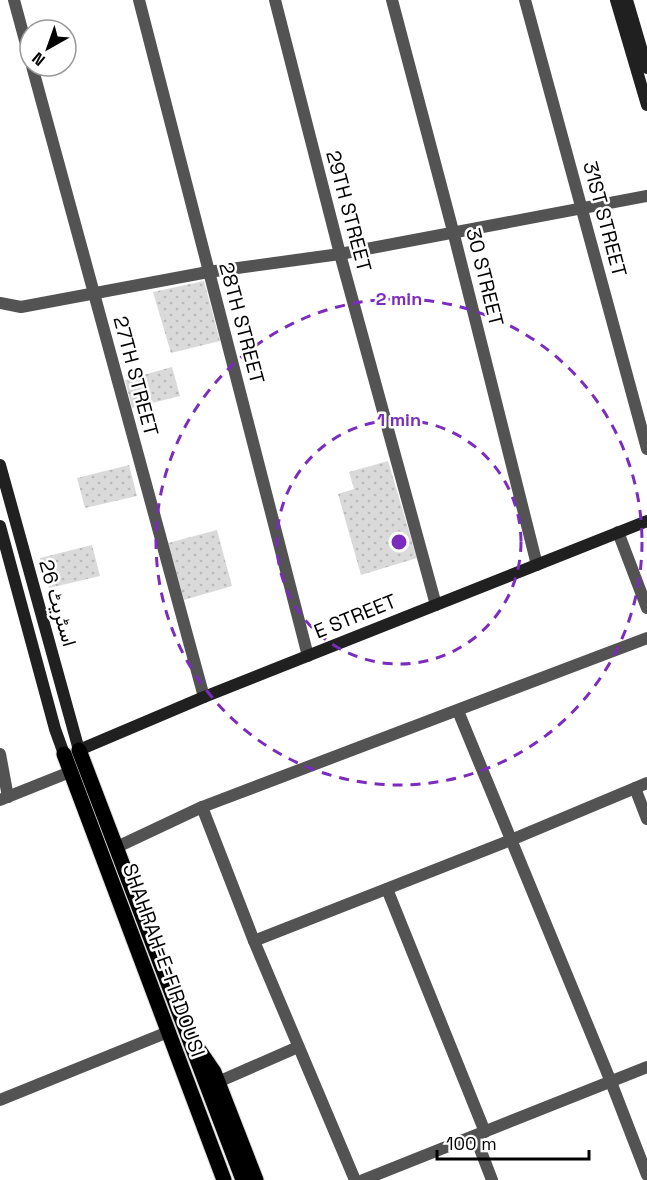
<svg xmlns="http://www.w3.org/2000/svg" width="647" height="1180" font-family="'Space Grotesk',Vazirmatn,sans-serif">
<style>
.grass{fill:url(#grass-dots)}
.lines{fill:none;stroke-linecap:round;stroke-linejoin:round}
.primary-casing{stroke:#dbdbdb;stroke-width:17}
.minor{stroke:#535353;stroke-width:12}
.tertiary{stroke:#535353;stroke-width:12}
.secondary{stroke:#202020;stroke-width:12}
.primary{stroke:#000;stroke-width:15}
.ring{fill:none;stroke:#7b2cbf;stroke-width:3;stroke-dasharray:10 8}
.labels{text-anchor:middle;stroke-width:5;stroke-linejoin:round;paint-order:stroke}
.street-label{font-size:20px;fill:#000;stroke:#fff}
.centre{fill:#7b2cbf;stroke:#fff;stroke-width:3}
.ring-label{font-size:18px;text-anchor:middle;font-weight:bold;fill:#7b2cbf;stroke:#fff;stroke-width:5;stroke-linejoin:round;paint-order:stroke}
</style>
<defs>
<pattern id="grass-dots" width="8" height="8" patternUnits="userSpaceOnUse" patternTransform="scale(1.5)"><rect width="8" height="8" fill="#dadada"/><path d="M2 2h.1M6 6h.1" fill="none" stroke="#b9b9b9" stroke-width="1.8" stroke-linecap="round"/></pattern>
</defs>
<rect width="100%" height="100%" fill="#fff"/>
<g class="grass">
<polygon points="204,281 220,341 171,353 153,292"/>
<polygon points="172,367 180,396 132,408 125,380"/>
<polygon points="388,461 417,558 361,575 338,494 354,489 349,472"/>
<polygon points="129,465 137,496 85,508 77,478"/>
<polygon points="217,530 232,586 184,600 168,543"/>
<polygon points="92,545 100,576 49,588 40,558"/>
</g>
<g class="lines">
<defs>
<g id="primary">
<polyline points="79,750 243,1180"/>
<polyline points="64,754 224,1180"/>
<polyline points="199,1050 214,1072 256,1180"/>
</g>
</defs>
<use href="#primary" class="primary-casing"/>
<g class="minor">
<polyline points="14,0 30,59"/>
<polyline points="139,0 308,656"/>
<polyline points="275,0 340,254 436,605"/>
<polyline points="392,0 453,231 537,565"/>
<polyline points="525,0 647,449"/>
<polyline points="32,66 204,697"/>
<polyline points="0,303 21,307 208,272 340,254 647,196"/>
<polyline points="618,532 647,608"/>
<polyline points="458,711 611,1082 647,1175"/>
<polyline points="0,754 8,797"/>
<polyline points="635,788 647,819"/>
<polyline points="202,807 254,941 355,1180"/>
<polyline points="117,847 202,807 647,638"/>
<polyline points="387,889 485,1132"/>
<polyline points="254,941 511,840 647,783"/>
<polyline points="218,1082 298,1047"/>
<polyline points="0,1100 168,1032"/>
<polyline points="475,1136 492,1180"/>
<polyline points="363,1180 647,1067"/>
</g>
<polyline class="tertiary" points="0,800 70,772"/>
<g class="secondary">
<polyline points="616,0 647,105"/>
<polyline points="627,0 647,68"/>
<polyline points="0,465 79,750 204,697 647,521"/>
<polyline points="0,526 55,729 64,754"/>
</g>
<use href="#primary" class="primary"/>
</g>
<g class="ring">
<circle cx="399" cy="542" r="122"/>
<circle cx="399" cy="542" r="243"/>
</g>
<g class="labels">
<g class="street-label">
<text transform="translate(349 211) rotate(75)" y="7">29TH STREET</text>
<text transform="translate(605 219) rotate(75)" y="7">31ST STREET</text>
<text transform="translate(485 277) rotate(76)" y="7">30 STREET</text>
<text transform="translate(242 323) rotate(75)" y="7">28TH STREET</text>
<text transform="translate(136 376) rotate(75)" y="7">27TH STREET</text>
<text transform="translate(58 603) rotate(74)" y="7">اسٹریٹ 26</text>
<text transform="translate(355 616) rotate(-22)" y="7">E STREET</text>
<text transform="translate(164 960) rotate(70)" y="7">SHAHRAH-E-FIRDOUSI</text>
</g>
</g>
<circle cx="399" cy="542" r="9" class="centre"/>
<g class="ring-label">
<text x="399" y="305">2 min</text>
<text x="399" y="426">1 min</text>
</g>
<g transform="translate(48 48) rotate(220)"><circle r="28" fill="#ffffff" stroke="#999999" stroke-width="1.5"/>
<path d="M0-4.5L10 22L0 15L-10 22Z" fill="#000000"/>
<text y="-9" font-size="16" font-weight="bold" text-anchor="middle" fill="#000000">N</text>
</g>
<path d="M437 1150v9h152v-9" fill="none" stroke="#000000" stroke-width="3"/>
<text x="446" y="1150" font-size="18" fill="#000000" stroke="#ffffff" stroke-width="4.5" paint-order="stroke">100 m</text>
</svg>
